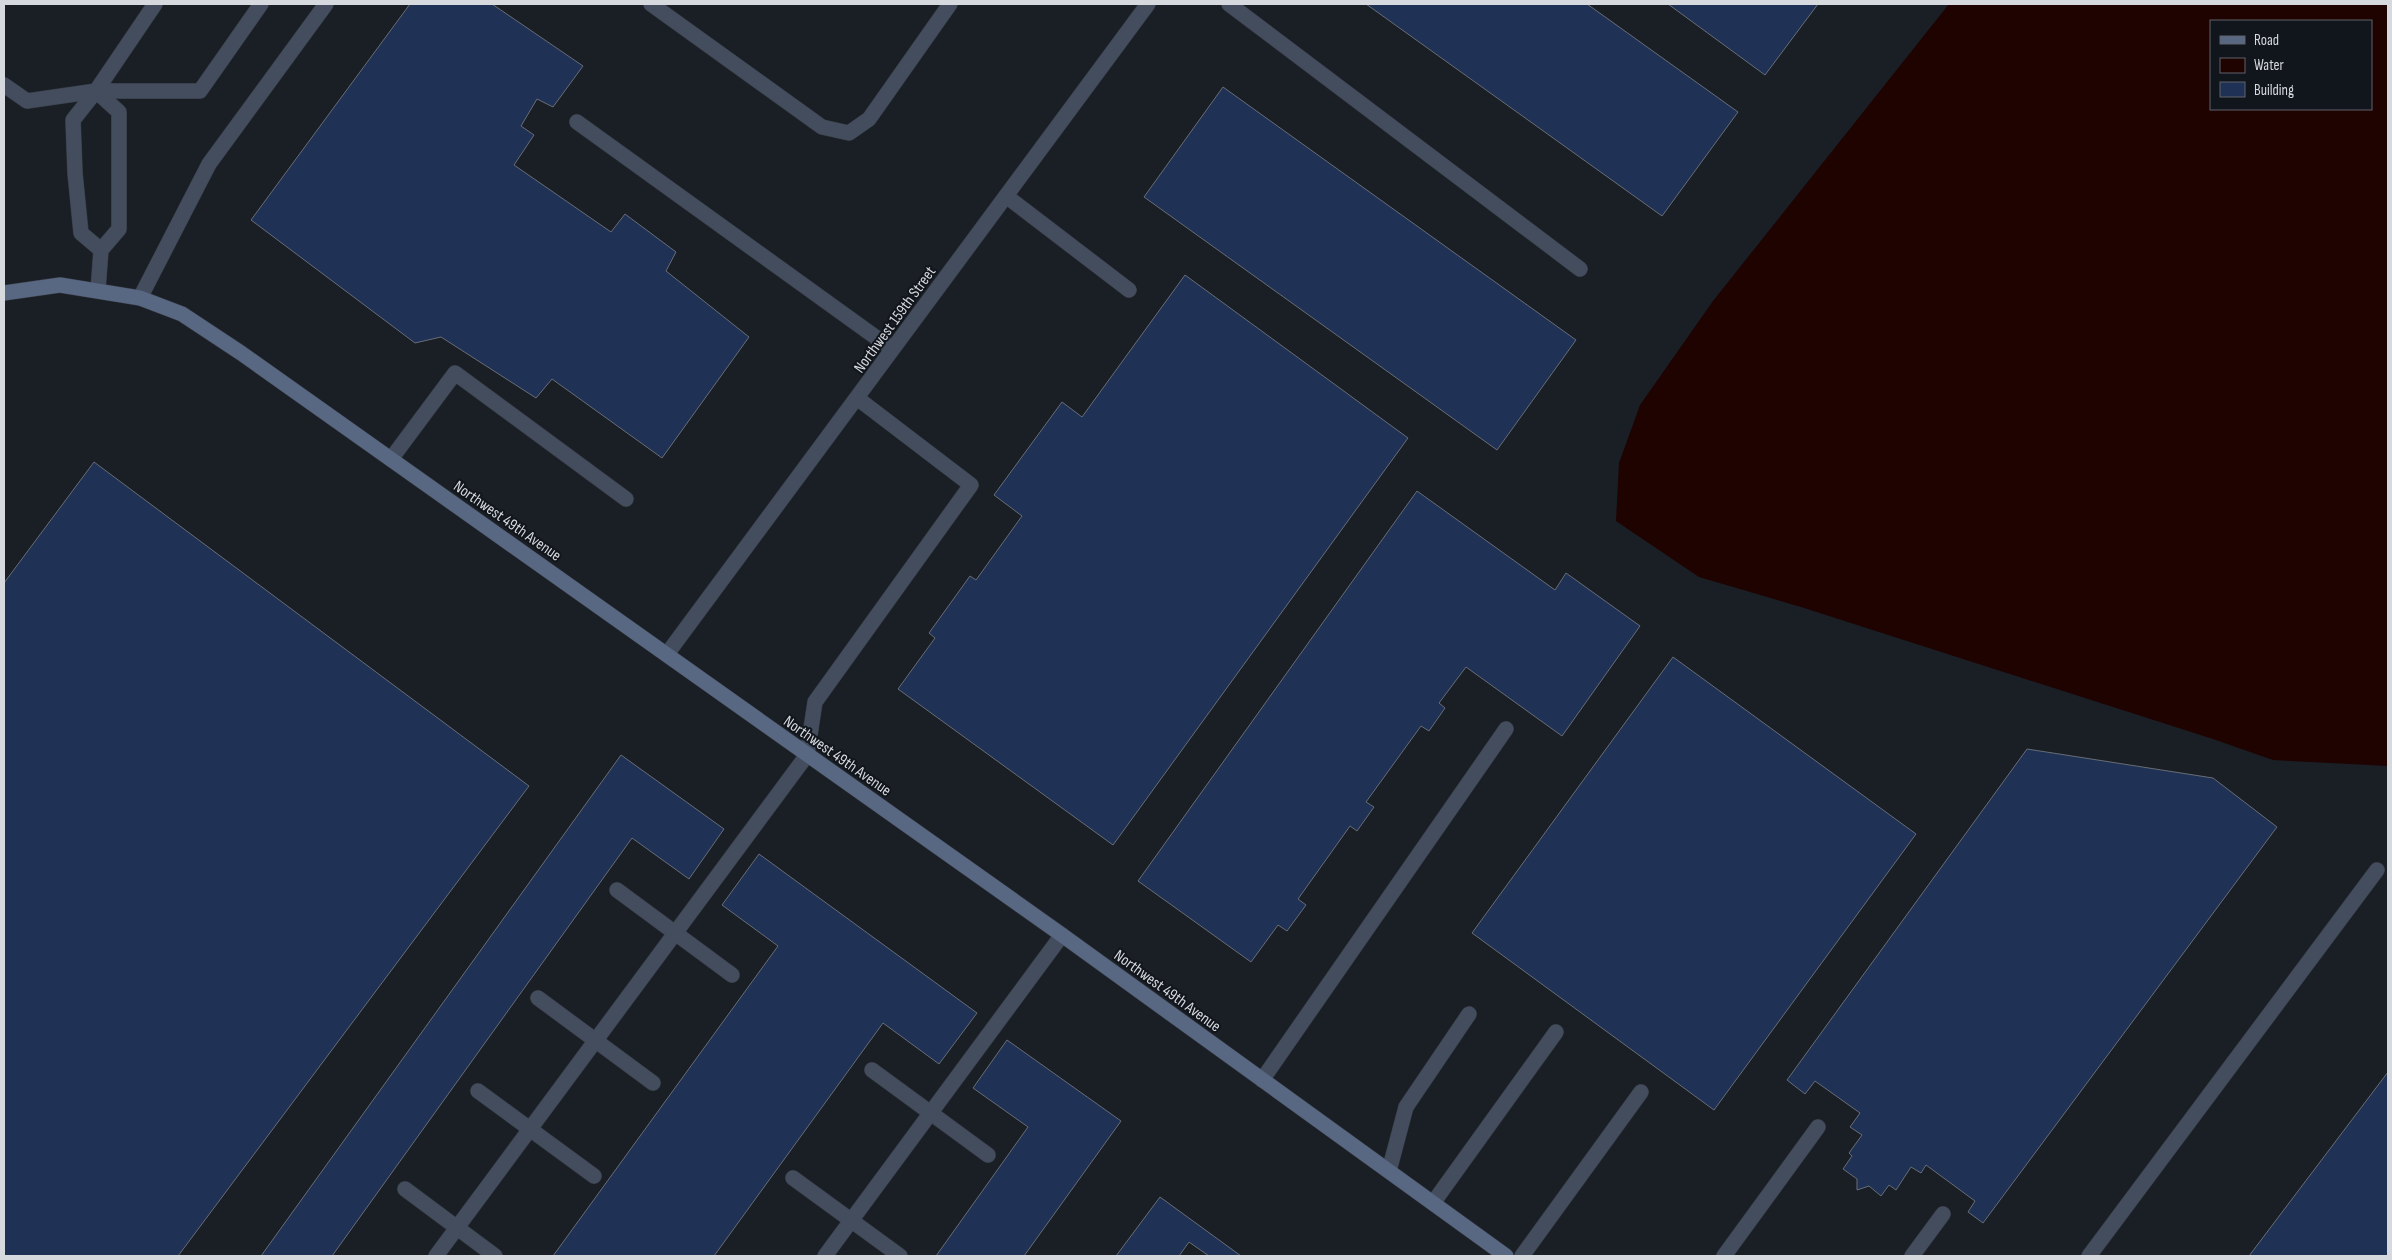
<svg xmlns="http://www.w3.org/2000/svg" width="2392" height="1260" font-family="'Sofia Sans Condensed',sans-serif">
<style>
.water{fill:#1e0300;fill-rule:evenodd}
.building{fill:#1f3255;stroke:#686d76}
.lines{fill:none;stroke-linecap:round;stroke-linejoin:round}
.lane-casing{stroke:#34383f;stroke-width:16}
.street-casing{stroke:#34383f;stroke-width:16}
.secondary-casing{stroke:#34383f;stroke-width:16}
.lane{stroke:#434d5e;stroke-width:15}
.street{stroke:#434d5e;stroke-width:15}
.secondary{stroke:#586782;stroke-width:15}
.labels{text-anchor:middle;stroke-width:4;stroke-linejoin:round;paint-order:stroke}
.street-label{font-size:16px;fill:#d6d9de;stroke:#11151c}
</style>
<rect width="100%" height="100%" fill="#1a1e25"/>
<path class="water" d="M 1949,4 L 2388,4 L 2388,766 L 2273,760 L 2213,739 L 1801,607 L 1699,577 L 1616,521 L 1619,463 L 1640,405 L 1713,301 ZM 2211,21 L 2371,21 L 2371,109 L 2211,109 Z"/>
<g class="building">
<polygon points="410,4 492,4 583,66 553,107 537,99 521,126 534,135 514,165 611,232 625,214 676,252 666,271 749,337 662,458 552,379 536,398 441,337 415,343 251,220"/>
<polygon points="1366,4 1587,4 1738,112 1662,216"/>
<polygon points="1668,4 1818,4 1765,75"/>
<polygon points="1223,87 1576,340 1497,450 1144,197"/>
<polygon points="1185,275 1408,438 1113,845 898,689 935,638 929,633 970,576 976,580 1022,516 994,495 1062,402 1082,417"/>
<polygon points="94,462 529,786 178,1256 4,1256 4,583"/>
<polygon points="1417,491 1555,590 1566,573 1640,626 1562,736 1466,667 1439,703 1445,708 1429,731 1421,726 1366,802 1374,807 1357,831 1350,826 1298,899 1306,905 1287,931 1278,925 1251,962 1138,881"/>
<polygon points="1673,657 1916,834 1714,1110 1472,933"/>
<polygon points="2027,749 2213,778 2277,827 1983,1223 1968,1212 1975,1201 1926,1165 1921,1173 1911,1167 1896,1190 1889,1185 1881,1196 1869,1186 1857,1190 1857,1179 1843,1169 1852,1156 1849,1153 1862,1135 1850,1127 1860,1113 1815,1081 1805,1094 1787,1080"/>
<polygon points="621,755 724,829 689,879 632,838 332,1256 261,1256"/>
<polygon points="759,854 977,1013 939,1064 883,1023 714,1256 553,1256 778,946 722,905"/>
<polygon points="1007,1040 1121,1121 1024,1256 936,1256 1028,1127 973,1088"/>
<polygon points="2388,1072 2388,1256 2249,1256"/>
<polygon points="1160,1197 1241,1256 1209,1256 1189,1242 1179,1256 1116,1256"/>
</g>
<g class="lines">
<defs>
<g id="lane">
<polyline points="651,4 822,127 849,133 869,119 950,4"/>
<polyline points="1229,4 1580,269"/>
<polyline points="4,85 27,101 96,91 200,91 261,4"/>
<polyline points="96,91 155,4"/>
<polyline points="577,122 892,349"/>
<polyline points="1006,196 1129,290"/>
<polyline points="98,290 101,250 119,229 119,112 96,91 73,120 75,173 81,233 101,250"/>
<polyline points="140,298 209,164 326,4"/>
<polyline points="391,459 455,373 626,499"/>
<polyline points="617,890 732,975"/>
<polyline points="538,998 653,1083"/>
<polyline points="872,1070 988,1155"/>
<polyline points="1262,1080 1506,729"/>
<polyline points="478,1091 594,1176"/>
<polyline points="1389,1171 1406,1107 1469,1014"/>
<polyline points="793,1178 900,1256"/>
<polyline points="405,1189 495,1256"/>
<polyline points="1433,1203 1556,1032"/>
<polyline points="436,1256 807,755 815,702 971,485 857,398"/>
<polyline points="825,1256 1062,935"/>
<polyline points="1522,1256 1641,1092"/>
<polyline points="1724,1256 1818,1127"/>
<polyline points="1912,1256 1943,1214"/>
<polyline points="2089,1256 2377,870"/>
</g>
<polyline id="street" points="667,654 1148,4"/>
<polyline id="secondary" points="4,293 60,285 140,298 182,314 241,353 1062,935 1506,1256"/>
</defs>
<use href="#lane" class="lane-casing"/>
<use href="#street" class="street-casing"/>
<use href="#secondary" class="secondary-casing"/>
<use href="#lane" class="lane"/>
<use href="#street" class="street"/>
<use href="#secondary" class="secondary"/>
</g>
<g class="labels">
<g class="street-label">
<text transform="translate(894 319) rotate(-54)" y="6">Northwest 159th Street</text>
<text transform="translate(508 520) rotate(35)" y="6">Northwest 49th Avenue</text>
<text transform="translate(838 755) rotate(35)" y="6">Northwest 49th Avenue</text>
<text transform="translate(1168 990) rotate(36)" y="6">Northwest 49th Avenue</text>
</g>
</g>
<rect width="2392" height="1260" fill="none" stroke="#d6d9de" stroke-width="10"/>
<rect x="2210" y="20" width="162" height="90" fill="#11151c" stroke="#60636a"/>
<rect x="2220" y="36" width="25" height="8" fill="#586782" stroke="#60636a"/>
<text x="2254" y="45" font-size="15" fill="#d6d9de">Road</text>
<rect x="2220" y="58" width="25" height="15" fill="#1e0300" stroke="#60636a"/>
<text x="2254" y="70" font-size="15" fill="#d6d9de">Water</text>
<rect x="2220" y="82" width="25" height="15" fill="#1f3255" stroke="#60636a"/>
<text x="2254" y="95" font-size="15" fill="#d6d9de">Building</text>
</svg>
